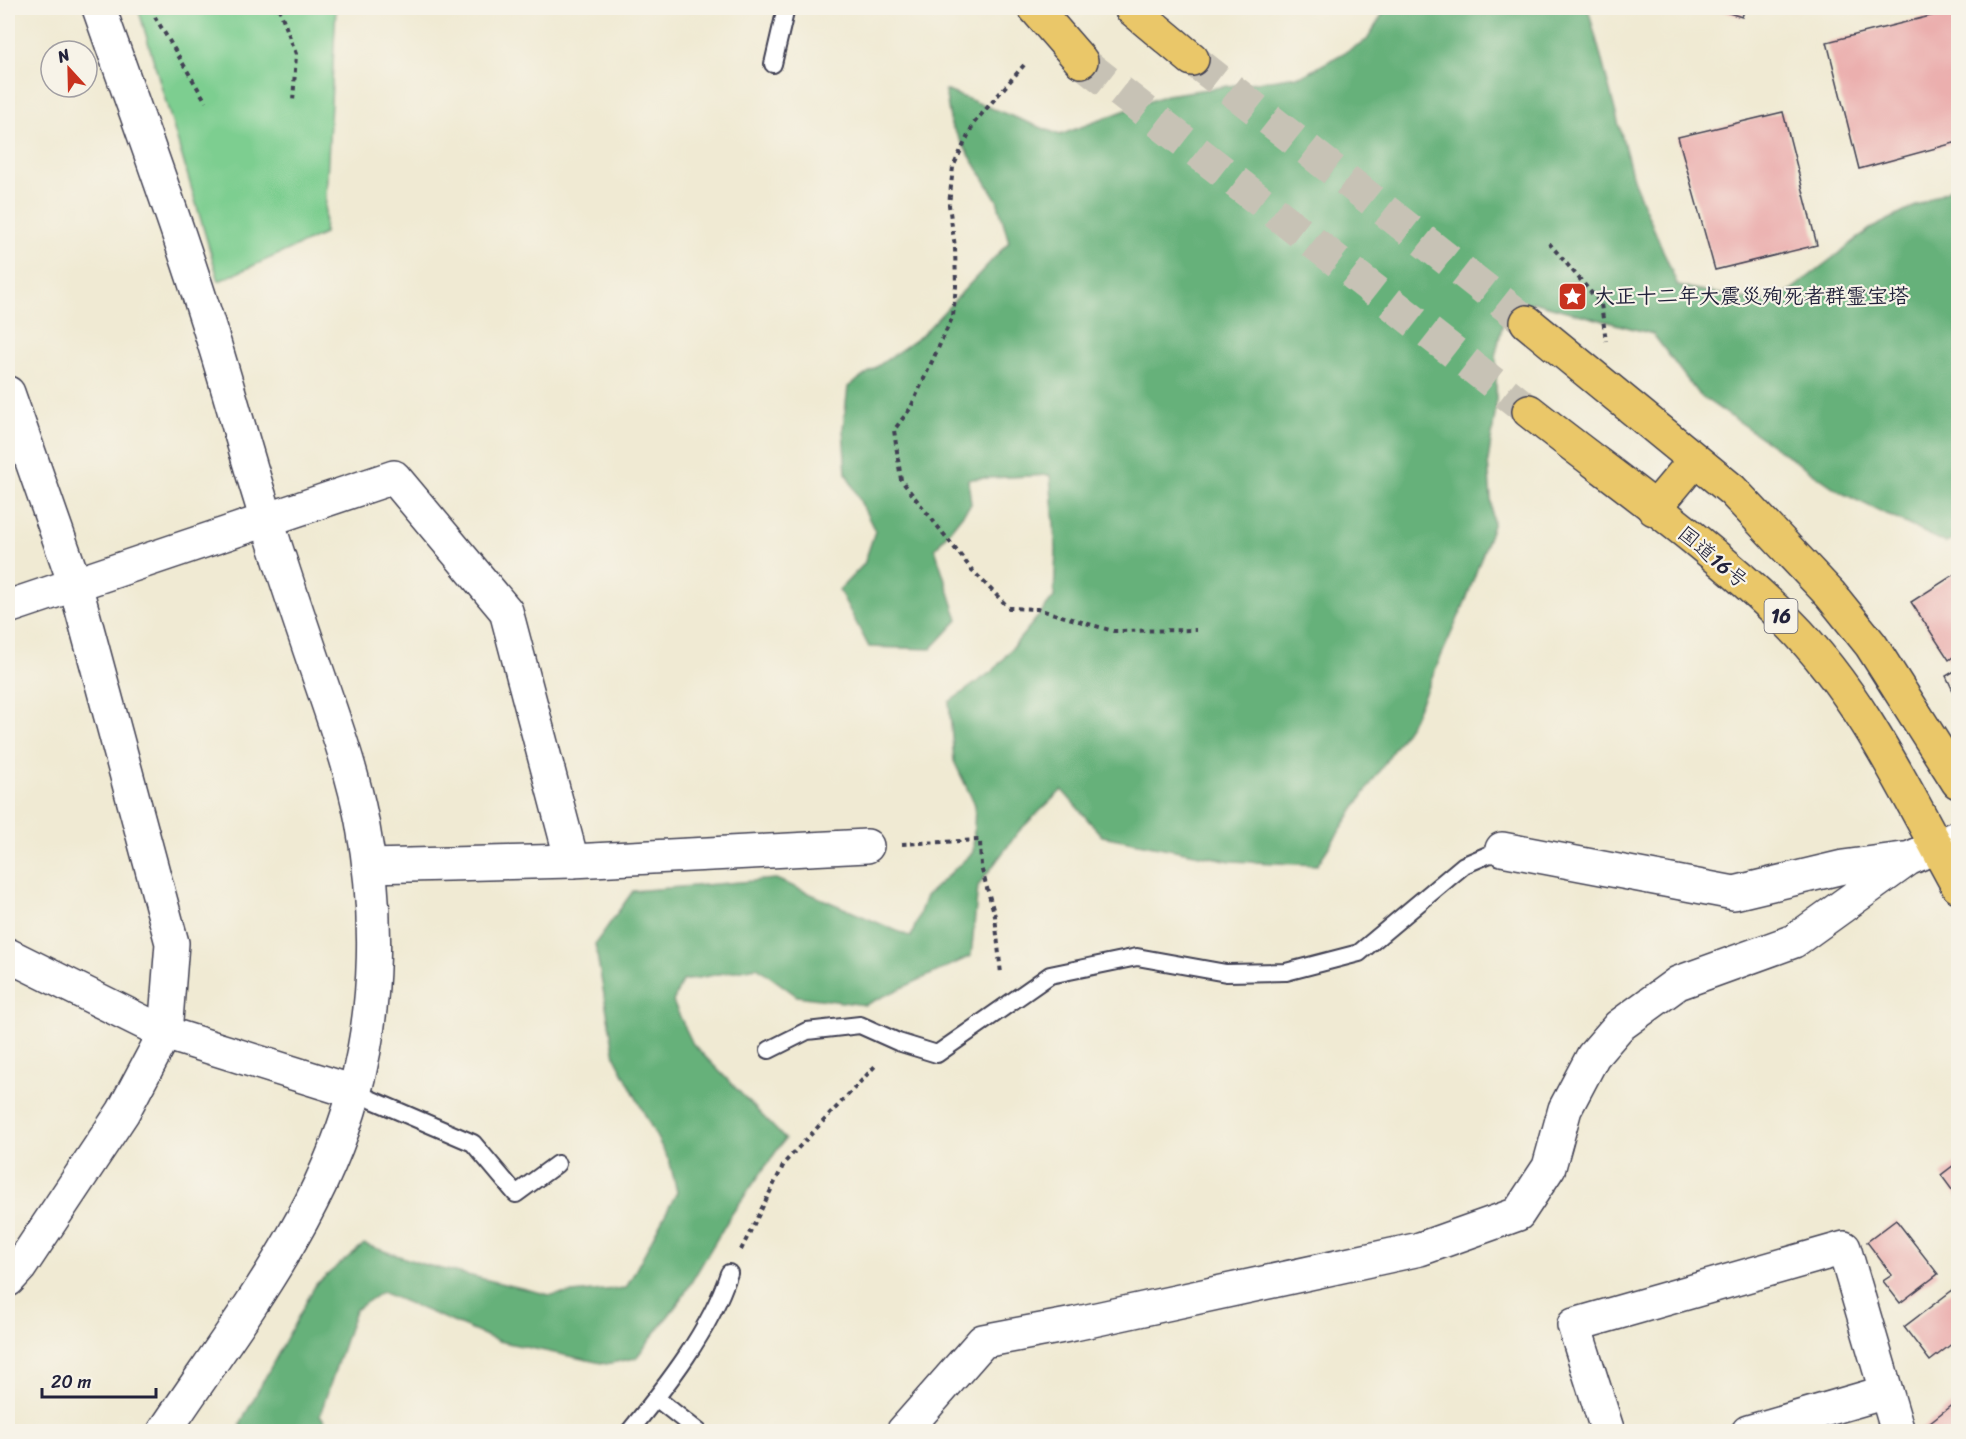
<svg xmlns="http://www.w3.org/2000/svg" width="1966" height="1439" font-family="Sriracha,'Klee One',sans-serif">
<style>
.green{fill:#7dce90;stroke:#507866;stroke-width:1.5}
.forest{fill:#66b17a;stroke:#446a5a;stroke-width:1.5}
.building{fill:#ebafae}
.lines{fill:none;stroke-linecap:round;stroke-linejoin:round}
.trunk-tunnel{stroke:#c7c2b5;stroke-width:33;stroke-dasharray:33 16;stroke-linecap:butt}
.service-casing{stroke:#414052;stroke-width:20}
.minor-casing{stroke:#414052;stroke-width:36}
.tertiary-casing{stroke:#414052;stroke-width:36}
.trunk-casing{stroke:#414052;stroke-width:36}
.path{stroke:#414052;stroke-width:4;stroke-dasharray:4.5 4.5;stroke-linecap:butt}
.service{stroke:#fff;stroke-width:16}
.minor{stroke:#fff;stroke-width:33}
.tertiary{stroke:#fff;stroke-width:33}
.trunk{stroke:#eac769;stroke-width:33}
.labels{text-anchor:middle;stroke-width:4.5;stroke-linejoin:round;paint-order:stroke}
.shield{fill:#f7f3e8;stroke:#62616f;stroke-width:1.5}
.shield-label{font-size:20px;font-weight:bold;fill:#22223b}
.poi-label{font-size:21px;font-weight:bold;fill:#22223b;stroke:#f7f3e8;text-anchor:start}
.street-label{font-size:21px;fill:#22223b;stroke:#f7f3e8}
</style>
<rect width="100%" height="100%" fill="#f7f3e8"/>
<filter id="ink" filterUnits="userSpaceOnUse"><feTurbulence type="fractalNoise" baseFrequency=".0167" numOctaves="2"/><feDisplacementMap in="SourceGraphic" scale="12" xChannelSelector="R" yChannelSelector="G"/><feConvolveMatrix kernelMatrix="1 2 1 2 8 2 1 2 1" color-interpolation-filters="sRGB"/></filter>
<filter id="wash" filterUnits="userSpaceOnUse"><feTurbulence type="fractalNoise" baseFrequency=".008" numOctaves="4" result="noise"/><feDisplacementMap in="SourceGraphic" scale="24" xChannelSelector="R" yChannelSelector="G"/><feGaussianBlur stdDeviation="1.35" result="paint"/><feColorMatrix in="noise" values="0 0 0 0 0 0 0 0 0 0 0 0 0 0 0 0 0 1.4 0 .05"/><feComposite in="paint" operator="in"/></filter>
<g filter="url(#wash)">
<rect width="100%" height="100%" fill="#f0ead3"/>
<polygon class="green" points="138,8 336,8 324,234 219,281"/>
<polygon class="forest" points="1386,8 1588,8 1634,182 1678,286 1773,304 1870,229 1958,185 1958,538 1946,543 1842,493 1698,394 1653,334 1533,302 1503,322 1496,353 1496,408 1488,461 1493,525 1466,600 1413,720 1317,865 1231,861 1102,836 1062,790 1019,831 978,886 971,956 865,1005 797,996 757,967 682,981 673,1002 693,1044 785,1139 731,1215 682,1298 636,1358 606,1364 498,1341 382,1292 355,1310 320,1415 332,1431 245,1431 240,1424 316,1284 364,1244 422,1264 550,1295 626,1288 677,1192 670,1163 615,1057 595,944 633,891 776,879 911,937 926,896 973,852 975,805 954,761 949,702 994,670 1054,597 1056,549 1050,475 968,479 971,504 935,549 958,620 931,649 869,647 839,590 864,564 875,531 846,473 843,429 848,387 922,335 1009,242 997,200 951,125 945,90 1060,135 1166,95 1304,75 1367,40"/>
<g id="blocks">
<g class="building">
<polygon points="1713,8 1745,8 1742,17"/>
<polygon points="1958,9 1958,142 1859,169 1827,42"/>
<polygon points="1783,112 1817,245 1715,270 1678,137"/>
<polygon points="1958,572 1958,653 1949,660 1911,602"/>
<polygon points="1958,669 1958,701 1946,676"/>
<polygon points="1958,1162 1958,1198 1941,1175"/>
<polygon points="1896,1220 1938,1274 1900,1303 1883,1281 1892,1275 1867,1242"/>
<polygon points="1958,1286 1958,1339 1930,1361 1904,1327"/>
<polygon points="1958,1400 1958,1432 1922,1432 1920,1430"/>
</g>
</g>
</g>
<g filter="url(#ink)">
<use href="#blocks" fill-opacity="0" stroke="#414052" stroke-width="1.5"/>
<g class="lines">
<g class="trunk-tunnel">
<polyline points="1192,59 1527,322"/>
<polyline points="1081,61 1529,411"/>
</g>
<defs>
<g id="service">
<polyline points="773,64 786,8"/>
<polyline points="769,1050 807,1031 860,1025 898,1042 937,1054 1050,975 1137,957 1226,973 1286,972 1359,953 1464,865 1502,849"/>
<polyline points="354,1092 473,1143 516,1194 557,1164"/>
<polyline points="656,1398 699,1432"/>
<path d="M 629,1432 C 667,1385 710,1331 729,1273"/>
</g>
<g id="minor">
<polyline points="8,393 75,584 172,943 165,1033 123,1112 20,1267 8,1280"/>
<polyline points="8,607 394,477 506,611 572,861"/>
<polyline points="1502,849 1734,893 1843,867 1903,859"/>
<polyline points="370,866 572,861 867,846"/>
<polyline points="8,955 165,1033 354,1092"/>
<polyline points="903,1432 983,1341 1074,1324 1420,1249 1518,1214 1549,1167 1565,1109 1593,1056 1619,1026 1678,983 1794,941 1908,859 1958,837"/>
<polyline points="1608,1432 1574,1325 1844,1248 1898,1432"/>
<polyline points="1748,1432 1886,1392"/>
</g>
<path id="tertiary" d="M 99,8 C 134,108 172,209 204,311 C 227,381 245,453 268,523 C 286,581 306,639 326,697 C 340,738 354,779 362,821 C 379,910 378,1006 354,1094 C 319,1221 236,1324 164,1432"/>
<g id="trunk">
<polyline points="1035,8 1081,61"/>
<polyline points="1131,8 1192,59"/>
<polyline points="1527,322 1732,490 1830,594 1871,645 1958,782"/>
<path d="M 1529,411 C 1616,480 1710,544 1789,623 C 1863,697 1908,796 1958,886"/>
<polyline points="1654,509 1695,460"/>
</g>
</defs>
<use href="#service" class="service-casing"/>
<use href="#minor" class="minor-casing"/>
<use href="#tertiary" class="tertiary-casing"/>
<use href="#trunk" class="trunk-casing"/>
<g class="path">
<polyline points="153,8 155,17 206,102"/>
<polyline points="279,8 296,54 293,102"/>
<polyline points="1024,65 974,123 953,167 949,205 955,247 956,286 953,316 910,409 894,430 901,480 972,570 1009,608 1037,609 1113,631 1196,630"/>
<polyline points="1549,243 1601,304 1606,341"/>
<polyline points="902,844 980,840 981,867 995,916 1001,974"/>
<polyline points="741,1250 785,1162 877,1064"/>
</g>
<use href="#service" class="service"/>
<use href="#minor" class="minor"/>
<use href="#tertiary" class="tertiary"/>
<use href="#trunk" class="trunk"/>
</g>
</g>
<defs>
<symbol id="sight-square" viewBox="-11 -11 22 22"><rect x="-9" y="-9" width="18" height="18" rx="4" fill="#c8321e" stroke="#f7f3e8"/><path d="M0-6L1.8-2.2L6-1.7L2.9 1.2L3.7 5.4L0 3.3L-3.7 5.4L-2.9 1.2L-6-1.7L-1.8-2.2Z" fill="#fff"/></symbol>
</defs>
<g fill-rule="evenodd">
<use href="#sight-square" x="1556" y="280" width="33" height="33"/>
</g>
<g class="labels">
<rect class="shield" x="1764.5" y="599" width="33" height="34" rx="4.5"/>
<g class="shield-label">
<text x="1781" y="623">16</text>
</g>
<g class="poi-label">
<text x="1594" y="303">大正十二年大震災殉死者群霊宝塔</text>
</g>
<g class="street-label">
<text transform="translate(1713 557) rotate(40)" y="7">国道16号</text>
</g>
</g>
<rect width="1966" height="1439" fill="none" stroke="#f7f3e8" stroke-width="30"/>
<g transform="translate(69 69) rotate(338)"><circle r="28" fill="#f7f3e8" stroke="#a29fa3" stroke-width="1.5"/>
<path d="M0-4.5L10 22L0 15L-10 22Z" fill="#c8321e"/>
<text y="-9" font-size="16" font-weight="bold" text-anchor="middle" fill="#22223b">N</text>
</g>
<path d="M42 1388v9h114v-9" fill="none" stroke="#22223b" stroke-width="3"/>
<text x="51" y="1388" font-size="18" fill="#22223b" stroke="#f7f3e8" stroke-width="4.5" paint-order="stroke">20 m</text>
</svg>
